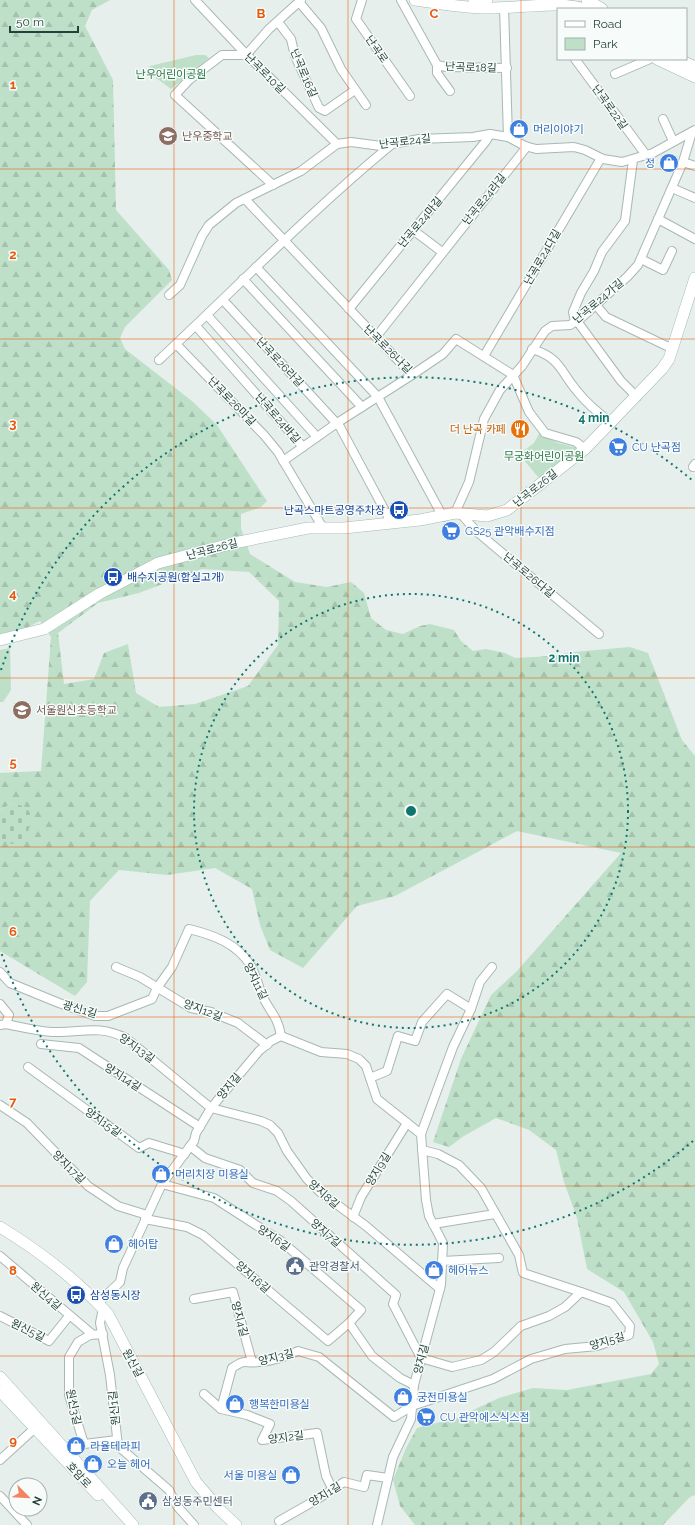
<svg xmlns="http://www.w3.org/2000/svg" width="695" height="1525" font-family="Raleway,'Noto Sans KR',sans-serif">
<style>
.green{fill:#bfe0c8}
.forest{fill:url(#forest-firs);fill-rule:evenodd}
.cemetery{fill:url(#cemetery-stones)}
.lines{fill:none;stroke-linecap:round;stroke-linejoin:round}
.street-casing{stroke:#a8b8b2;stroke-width:10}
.secondary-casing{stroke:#a4bbb3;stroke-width:12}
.street{stroke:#fff;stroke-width:8}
.secondary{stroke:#fff;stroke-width:11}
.grid{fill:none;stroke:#e8590c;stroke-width:1;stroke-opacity:0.55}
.ring{fill:none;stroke:#0f766e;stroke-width:2;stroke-dasharray:2 4}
.labels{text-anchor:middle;stroke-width:3;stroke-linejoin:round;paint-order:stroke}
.street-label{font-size:11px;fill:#24423a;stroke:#f7fbf9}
.park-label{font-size:11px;fill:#2d7a4b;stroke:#f7fbf9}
.shop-label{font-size:11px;fill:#366cbe;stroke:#f7fbf9;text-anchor:start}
.education-label{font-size:11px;fill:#785e54;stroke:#f7fbf9;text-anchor:start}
.food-label{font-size:11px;fill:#c56008;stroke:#f7fbf9;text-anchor:end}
.transit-label{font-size:11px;fill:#164399;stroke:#f7fbf9;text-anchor:start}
.service-label{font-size:11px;fill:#4e5e75;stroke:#f7fbf9;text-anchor:start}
.grid-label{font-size:13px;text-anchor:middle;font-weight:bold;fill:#e8590c;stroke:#f7fbf9;stroke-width:3;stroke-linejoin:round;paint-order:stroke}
.centre{fill:#0f766e;stroke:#f7fbf9;stroke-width:2}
.ring-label{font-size:12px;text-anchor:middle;font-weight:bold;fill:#0f766e;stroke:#f7fbf9;stroke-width:3;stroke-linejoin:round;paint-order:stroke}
</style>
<defs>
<pattern id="forest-firs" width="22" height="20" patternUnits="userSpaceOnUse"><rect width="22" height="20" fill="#bfe0c8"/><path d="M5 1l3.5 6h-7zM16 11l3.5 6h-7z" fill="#a4c1ad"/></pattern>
<pattern id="cemetery-stones" width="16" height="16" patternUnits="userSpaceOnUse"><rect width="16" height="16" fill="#bfe0c8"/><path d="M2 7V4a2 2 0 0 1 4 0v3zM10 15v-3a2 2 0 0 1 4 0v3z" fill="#a4c1ad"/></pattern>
</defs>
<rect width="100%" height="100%" fill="#e6efeb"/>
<g class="green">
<polygon points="196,55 205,55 209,58 171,89 148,72 150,66"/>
<polygon points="539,434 558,443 577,448 577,451 542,478 538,477 519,454 534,443"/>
<polygon points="10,648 11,690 3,702 0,702 0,650"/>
</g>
<path class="forest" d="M 0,0 L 110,0 L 92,10 L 85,26 L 113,80 L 116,210 L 169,270 L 172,280 L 125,327 L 120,338 L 125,349 L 192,401 L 217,425 L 261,492 L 267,501 L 261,507 L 241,514 L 241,528 L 250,554 L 295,582 L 327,587 L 351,582 L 364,593 L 371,618 L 386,630 L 403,634 L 420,626 L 430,624 L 454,630 L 461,641 L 473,651 L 486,649 L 505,653 L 515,658 L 552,656 L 574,652 L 630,647 L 648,653 L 682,740 L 695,756 L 695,1495 L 690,1497 L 663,1525 L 415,1525 L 400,1506 L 393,1480 L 406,1448 L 417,1428 L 456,1418 L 499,1398 L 533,1388 L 567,1390 L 651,1374 L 659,1364 L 653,1342 L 624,1292 L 587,1269 L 577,1218 L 564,1182 L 556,1150 L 529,1130 L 496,1118 L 464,1136 L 449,1147 L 433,1142 L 461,1059 L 491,995 L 517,971 L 621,853 L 517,831 L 395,896 L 357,906 L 303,968 L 270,950 L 260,925 L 252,889 L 215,868 L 167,875 L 119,870 L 90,901 L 87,982 L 75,996 L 0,951 L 0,836 L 2,839 L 13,803 L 0,810 L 0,773 L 41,771 L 51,637 L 40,621 L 22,630 L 0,634 ZM 202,569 L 249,572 L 279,601 L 278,645 L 248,686 L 195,704 L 159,707 L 136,693 L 128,644 L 104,653 L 94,679 L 64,684 L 58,633 L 98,603 L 139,593 Z"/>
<polygon class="cemetery" points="13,803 26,807 32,816 26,840 12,844 2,839 0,836 0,810"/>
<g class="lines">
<defs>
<g id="street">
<polyline points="195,0 243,51 337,144"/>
<polyline points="362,0 356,19 410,96"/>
<polyline points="401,0 437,65 446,67 507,68"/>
<polyline points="299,2 321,28 341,69 366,105"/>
<polyline points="504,7 508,137"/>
<polyline points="278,22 291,39 295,56 319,108 325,111 355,90"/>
<polyline points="575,59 646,155"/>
<polyline points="437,65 437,73 450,91"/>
<polyline points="615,74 650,59"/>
<polyline points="663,119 673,141"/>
<polyline points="683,162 695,166"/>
<polyline points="273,185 175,95 189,80 222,55 246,55 269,29 301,0"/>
<polyline points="672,188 695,198"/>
<polyline points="245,199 412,375 443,354 456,339 513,375 529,412 545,433 576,442 585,449"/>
<polyline points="658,219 695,239"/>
<polyline points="413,230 442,252"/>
<polyline points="641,259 663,270 672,251"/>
<polyline points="256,267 378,397 443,517"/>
<polyline points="243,279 362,407"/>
<polyline points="169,295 180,285 202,236 209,225 236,203 301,171 337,144 351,142 381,146 419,139 473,137 490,134 508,137 525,146 536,149 574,147 585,150 603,159 622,162 653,153 695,130"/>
<polyline points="223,300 340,427 391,522"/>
<polyline points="596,305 606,317 673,349"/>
<polyline points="349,309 486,141 490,134"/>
<polyline points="207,315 317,437"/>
<polyline points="577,321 621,381 637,397"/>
<polyline points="575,322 573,312 581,293 594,271 602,252 625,221 633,160"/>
<polyline points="196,326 303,447"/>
<polyline points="376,337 525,149 525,146"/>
<polyline points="176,344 264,435 278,452 323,528"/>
<path d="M 532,349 C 561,358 560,371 577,391 C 587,404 598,413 612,423"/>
<polyline points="484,356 601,158"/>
<path d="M 159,360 C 236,288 310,212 391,145"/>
<polyline points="283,461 337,423 412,375"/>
<polyline points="693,467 695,464"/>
<polyline points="455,513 469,482 484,419 500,390 522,366 545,331 552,326 570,325 580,319 627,277 638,265 683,162 692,132"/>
<polyline points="461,514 476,531 599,634"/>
<polyline points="116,967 140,977 191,1008 211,1012 238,1023 267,1045"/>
<path d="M 0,972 L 10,983 L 59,1003 L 95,1016 L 108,1016 L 152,999 L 157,988 L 172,967 L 189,929 C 213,935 237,943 251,966 C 256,975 258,985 262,995 C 269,1011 278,1016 281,1036"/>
<polyline points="0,1004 9,1015 6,1024"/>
<path d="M 0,1025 L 6,1024 C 21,1027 37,1031 52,1032 C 82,1033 97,1024 126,1038 L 211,1108 L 261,1121 L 270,1125 L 278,1133 L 287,1151 L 307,1179 L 320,1192 L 366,1226 L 440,1289"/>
<polyline points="41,1044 79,1048 200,1127"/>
<polyline points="28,1067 139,1148 149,1143 185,1154"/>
<polyline points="370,1078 387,1071 398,1036 415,1041 422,1022 447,994 471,1009"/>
<polyline points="0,1105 27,1123 88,1186 118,1206 147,1215"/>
<polyline points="421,1134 453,1047 471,1009 480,982 492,967"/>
<path d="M 190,1146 L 205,1158 L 240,1170 L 253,1183 L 277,1191 L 291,1201 L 396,1295 L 393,1304 L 421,1358 L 452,1367 L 481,1360 L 494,1352 L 521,1326 L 549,1316 L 565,1307 L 581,1292 L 612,1303 L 630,1326 L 629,1335 L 597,1346 L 565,1349 L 531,1359 L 493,1379 L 412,1406 L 394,1417 L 319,1357 L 298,1351 C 286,1357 272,1361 259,1362 C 243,1364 247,1358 232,1368 L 221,1409"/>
<polyline points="422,1150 438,1154 459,1165 481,1188 519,1255 523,1273 581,1292"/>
<polyline points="162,1184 214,1198 281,1241 361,1310 349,1323 372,1356 400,1378 414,1385"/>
<polyline points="353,1217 361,1197 407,1123"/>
<polyline points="145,1219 187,1227 203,1235 328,1341 349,1323"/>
<polyline points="433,1224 495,1214"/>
<polyline points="0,1256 92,1334"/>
<polyline points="442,1261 499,1258"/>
<polyline points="194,1299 233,1292 252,1362"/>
<polyline points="98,1303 120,1282 123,1268 162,1184 194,1141 196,1133 211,1108 259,1051 271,1041 281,1036 321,1052 347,1054 359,1059 366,1066 377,1099 421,1134 426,1200 429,1216 443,1243 441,1285 414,1385 411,1419 393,1457 377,1525"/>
<polyline points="103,1308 100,1323 110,1375 118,1446 169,1490 177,1506 194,1525"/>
<polyline points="0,1316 49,1341 69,1316"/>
<polyline points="103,1334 90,1335 78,1342 69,1357 69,1395 84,1444 117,1440"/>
<polyline points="204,1394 221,1409 247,1415 270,1424 262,1440 317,1433 326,1476 333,1490"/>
<polyline points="0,1460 35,1428"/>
<polyline points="0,1496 27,1525"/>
<polyline points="279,1521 316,1500 344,1482 364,1487 367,1475 388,1478"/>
</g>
<g id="secondary">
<path d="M 415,0 C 439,3 461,8 486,8 C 518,9 555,0 585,9"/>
<polyline points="474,0 487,0"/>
<polyline points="587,0 602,9"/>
<polyline points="657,59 695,77"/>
<polyline points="678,59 695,67"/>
<polyline points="0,640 44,629 99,594 158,563 234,543 308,528 344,528 420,520 455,513 487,516 507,510 585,449 662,369 669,359 695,278"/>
<path d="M 0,1227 C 41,1252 76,1279 108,1314 L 196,1482 L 218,1508 L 236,1525"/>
<polyline points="0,1377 133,1525"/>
<polyline points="0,1391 98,1495"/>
</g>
</defs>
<use href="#street" class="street-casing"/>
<use href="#secondary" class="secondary-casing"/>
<use href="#street" class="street"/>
<use href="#secondary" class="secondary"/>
</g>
<path class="grid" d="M 174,0 L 174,1525M 348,0 L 348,1525M 521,0 L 521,1525M 0,169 L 695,169M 0,339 L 695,339M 0,508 L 695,508M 0,678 L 695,678M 0,847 L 695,847M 0,1017 L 695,1017M 0,1186 L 695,1186M 0,1356 L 695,1356"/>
<g class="ring">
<circle cx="411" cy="811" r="217"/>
<path d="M693 1141A434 434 0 0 1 1 952M1 670A434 434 0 0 1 693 481"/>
</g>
<defs>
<symbol id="shop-disc" viewBox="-11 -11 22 22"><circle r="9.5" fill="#3f7fe0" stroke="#f7fbf9"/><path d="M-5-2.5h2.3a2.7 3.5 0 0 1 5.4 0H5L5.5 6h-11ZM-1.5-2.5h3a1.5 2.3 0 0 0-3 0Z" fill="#fff"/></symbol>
<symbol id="school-disc" viewBox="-11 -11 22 22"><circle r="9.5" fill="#8d6e63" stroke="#f7fbf9"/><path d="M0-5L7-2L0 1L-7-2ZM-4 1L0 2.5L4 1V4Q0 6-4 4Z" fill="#fff"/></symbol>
<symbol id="restaurant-disc" viewBox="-11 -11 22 22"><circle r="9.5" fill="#e8710a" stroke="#f7fbf9"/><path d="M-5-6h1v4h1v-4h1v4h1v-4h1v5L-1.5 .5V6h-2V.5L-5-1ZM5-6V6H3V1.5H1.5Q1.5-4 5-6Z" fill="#fff"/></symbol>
<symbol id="supermarket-disc" viewBox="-11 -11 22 22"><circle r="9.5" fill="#3f7fe0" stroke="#f7fbf9"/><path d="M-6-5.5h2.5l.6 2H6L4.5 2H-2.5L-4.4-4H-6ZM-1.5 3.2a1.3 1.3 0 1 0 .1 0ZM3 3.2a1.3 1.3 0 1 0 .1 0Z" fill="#fff"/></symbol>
<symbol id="bus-disc" viewBox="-11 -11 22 22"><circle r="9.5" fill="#1a4fb4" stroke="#f7fbf9"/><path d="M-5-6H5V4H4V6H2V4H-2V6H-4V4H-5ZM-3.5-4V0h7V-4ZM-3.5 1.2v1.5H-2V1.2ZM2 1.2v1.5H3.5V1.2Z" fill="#fff"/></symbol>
<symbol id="civic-disc" viewBox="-11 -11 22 22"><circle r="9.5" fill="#5c6f8a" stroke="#f7fbf9"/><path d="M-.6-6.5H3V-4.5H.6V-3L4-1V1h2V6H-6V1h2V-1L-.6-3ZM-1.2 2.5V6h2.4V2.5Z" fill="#fff"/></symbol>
</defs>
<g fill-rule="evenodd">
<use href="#shop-disc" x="508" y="118" width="22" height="22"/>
<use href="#school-disc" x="157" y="125" width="22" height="22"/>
<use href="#shop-disc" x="658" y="152" width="22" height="22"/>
<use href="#restaurant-disc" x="509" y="418" width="22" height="22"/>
<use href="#supermarket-disc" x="607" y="436" width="22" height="22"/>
<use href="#bus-disc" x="388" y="499" width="22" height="22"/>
<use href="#supermarket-disc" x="440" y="520" width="22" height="22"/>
<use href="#bus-disc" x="102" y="566" width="22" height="22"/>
<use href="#school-disc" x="11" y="699" width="22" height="22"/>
<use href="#shop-disc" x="150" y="1163" width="22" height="22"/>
<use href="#shop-disc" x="103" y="1233" width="22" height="22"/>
<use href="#civic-disc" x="284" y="1255" width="22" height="22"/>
<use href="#shop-disc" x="423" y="1259" width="22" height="22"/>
<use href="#bus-disc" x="65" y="1284" width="22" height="22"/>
<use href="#shop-disc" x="392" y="1386" width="22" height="22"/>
<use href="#shop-disc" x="224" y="1393" width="22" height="22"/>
<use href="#supermarket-disc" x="415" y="1406" width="22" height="22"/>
<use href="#shop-disc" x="65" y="1435" width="22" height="22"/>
<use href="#shop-disc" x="82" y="1453" width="22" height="22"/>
<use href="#shop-disc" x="280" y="1464" width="22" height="22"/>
<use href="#civic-disc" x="137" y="1490" width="22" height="22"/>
</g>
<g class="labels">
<g class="street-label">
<text transform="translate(377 49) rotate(55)" y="4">난곡로</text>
<text transform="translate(471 67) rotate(2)" y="4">난곡로18길</text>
<text transform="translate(265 73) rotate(45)" y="4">난곡로10길</text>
<text transform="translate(304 73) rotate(67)" y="4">난곡로16길</text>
<text transform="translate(610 107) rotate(54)" y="4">난곡로22길</text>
<text transform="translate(405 141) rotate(-7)" y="4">난곡로24길</text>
<text transform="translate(484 199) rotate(-51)" y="4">난곡로24라길</text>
<text transform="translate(420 222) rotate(-50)" y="4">난곡로24마길</text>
<text transform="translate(542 257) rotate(-60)" y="4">난곡로24다길</text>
<text transform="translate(598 301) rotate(-40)" y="4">난곡로24가길</text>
<text transform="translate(388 349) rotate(45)" y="4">난곡로26나길</text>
<text transform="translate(280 362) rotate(47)" y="4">난곡로26라길</text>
<text transform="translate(232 401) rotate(46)" y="4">난곡로26마길</text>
<text transform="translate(278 418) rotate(49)" y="4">난곡로24바길</text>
<text transform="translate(535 488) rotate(-38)" y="4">난곡로26길</text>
<text transform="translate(212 549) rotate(-15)" y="4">난곡로26길</text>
<text transform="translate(529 575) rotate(40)" y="4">난곡로26다길</text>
<text transform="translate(256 981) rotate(64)" y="4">양지11길</text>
<text transform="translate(80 1009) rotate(16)" y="4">광신1길</text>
<text transform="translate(203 1010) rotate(21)" y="4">양지12길</text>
<text transform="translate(137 1048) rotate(36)" y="4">양지13길</text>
<text transform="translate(123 1077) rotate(33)" y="4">양지14길</text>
<text transform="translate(229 1086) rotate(-50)" y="4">양지길</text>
<text transform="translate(103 1122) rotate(35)" y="4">양지15길</text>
<text transform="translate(69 1167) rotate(45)" y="4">양지17길</text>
<text transform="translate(378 1169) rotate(-58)" y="4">양지9길</text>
<text transform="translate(324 1194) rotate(42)" y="4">양지8길</text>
<text transform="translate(326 1233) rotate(42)" y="4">양지7길</text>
<text transform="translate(274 1238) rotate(35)" y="4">양지6길</text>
<text transform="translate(253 1277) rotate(41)" y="4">양지16길</text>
<text transform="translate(46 1296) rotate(41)" y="4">원신4길</text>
<text transform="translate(240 1319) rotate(75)" y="4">양지4길</text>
<text transform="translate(28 1330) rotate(26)" y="4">원신5길</text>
<text transform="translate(607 1341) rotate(-16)" y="4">양지5길</text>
<text transform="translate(276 1357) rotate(-14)" y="4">양지3길</text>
<text transform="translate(421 1359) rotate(-75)" y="4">양지길</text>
<text transform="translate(133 1363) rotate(61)" y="4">원신길</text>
<text transform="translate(74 1407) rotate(78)" y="4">원신3길</text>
<text transform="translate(114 1408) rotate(-96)" y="4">원신1길</text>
<text transform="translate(286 1437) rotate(-7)" y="4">양지2길</text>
<text transform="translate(79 1475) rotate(47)" y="4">호암로</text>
<text transform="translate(325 1494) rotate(-31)" y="4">양지1길</text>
</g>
<g class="park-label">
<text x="171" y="78">난우어린이공원</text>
<text x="544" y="460">무궁화어린이공원</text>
</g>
<g class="shop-label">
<text x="533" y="133">머리이야기</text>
<text x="655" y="167" text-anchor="end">정</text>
<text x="632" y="451">CU 난곡점</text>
<text x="465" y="535">GS25 관악배수지점</text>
<text x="175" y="1178">머리치장 미용실</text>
<text x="128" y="1248">헤어탑</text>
<text x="448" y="1274">헤어뉴스</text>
<text x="417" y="1401">궁전미용실</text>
<text x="249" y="1408">행복한미용실</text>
<text x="440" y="1421">CU 관악에스식스점</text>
<text x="90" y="1450">라율테라피</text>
<text x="107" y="1468">오늘 헤어</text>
<text x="277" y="1479" text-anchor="end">서울 미용실</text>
</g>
<g class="education-label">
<text x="182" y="140">난우중학교</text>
<text x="36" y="714">서울원신초등학교</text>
</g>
<g class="food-label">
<text x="506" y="433">더 난곡 카페</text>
</g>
<g class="transit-label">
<text x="385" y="514" text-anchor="end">난곡스마트공영주차장</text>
<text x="127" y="581">배수지공원(합실고개)</text>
<text x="90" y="1299">삼성동시장</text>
</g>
<g class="service-label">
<text x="309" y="1270">관악경찰서</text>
<text x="162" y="1505">삼성동주민센터</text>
</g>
</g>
<g class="grid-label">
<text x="261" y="18">B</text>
<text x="434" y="18">C</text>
<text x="13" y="89">1</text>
<text x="13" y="259">2</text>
<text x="13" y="428">3</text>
<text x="13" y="598">4</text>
<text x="13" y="767">5</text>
<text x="13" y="936">6</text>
<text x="13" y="1106">7</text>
<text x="13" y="1275">8</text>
<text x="13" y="1445">9</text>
</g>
<circle cx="411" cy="811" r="6" class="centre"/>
<g class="ring-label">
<text x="594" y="422">4 min</text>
<text x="564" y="662">2 min</text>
</g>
<rect x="557" y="8" width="130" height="52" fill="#f7fbf9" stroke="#a3b1ad"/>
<rect x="565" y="21" width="20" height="6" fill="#ffffff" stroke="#a3b1ad"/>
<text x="593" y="28" font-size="12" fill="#24423a">Road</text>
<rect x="565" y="38" width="20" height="12" fill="#bfe0c8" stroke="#a3b1ad"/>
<text x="593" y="48" font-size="12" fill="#24423a">Park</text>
<g transform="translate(28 1497) rotate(114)"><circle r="19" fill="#f7fbf9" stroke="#a3b1ad"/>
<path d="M0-3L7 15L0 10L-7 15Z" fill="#f4845f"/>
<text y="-6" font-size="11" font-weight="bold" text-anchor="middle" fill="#24423a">N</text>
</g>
<path d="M10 26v6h68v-6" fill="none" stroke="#24423a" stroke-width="2"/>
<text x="16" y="26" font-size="12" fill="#24423a" stroke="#f7fbf9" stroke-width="3" paint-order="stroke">50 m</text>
</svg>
